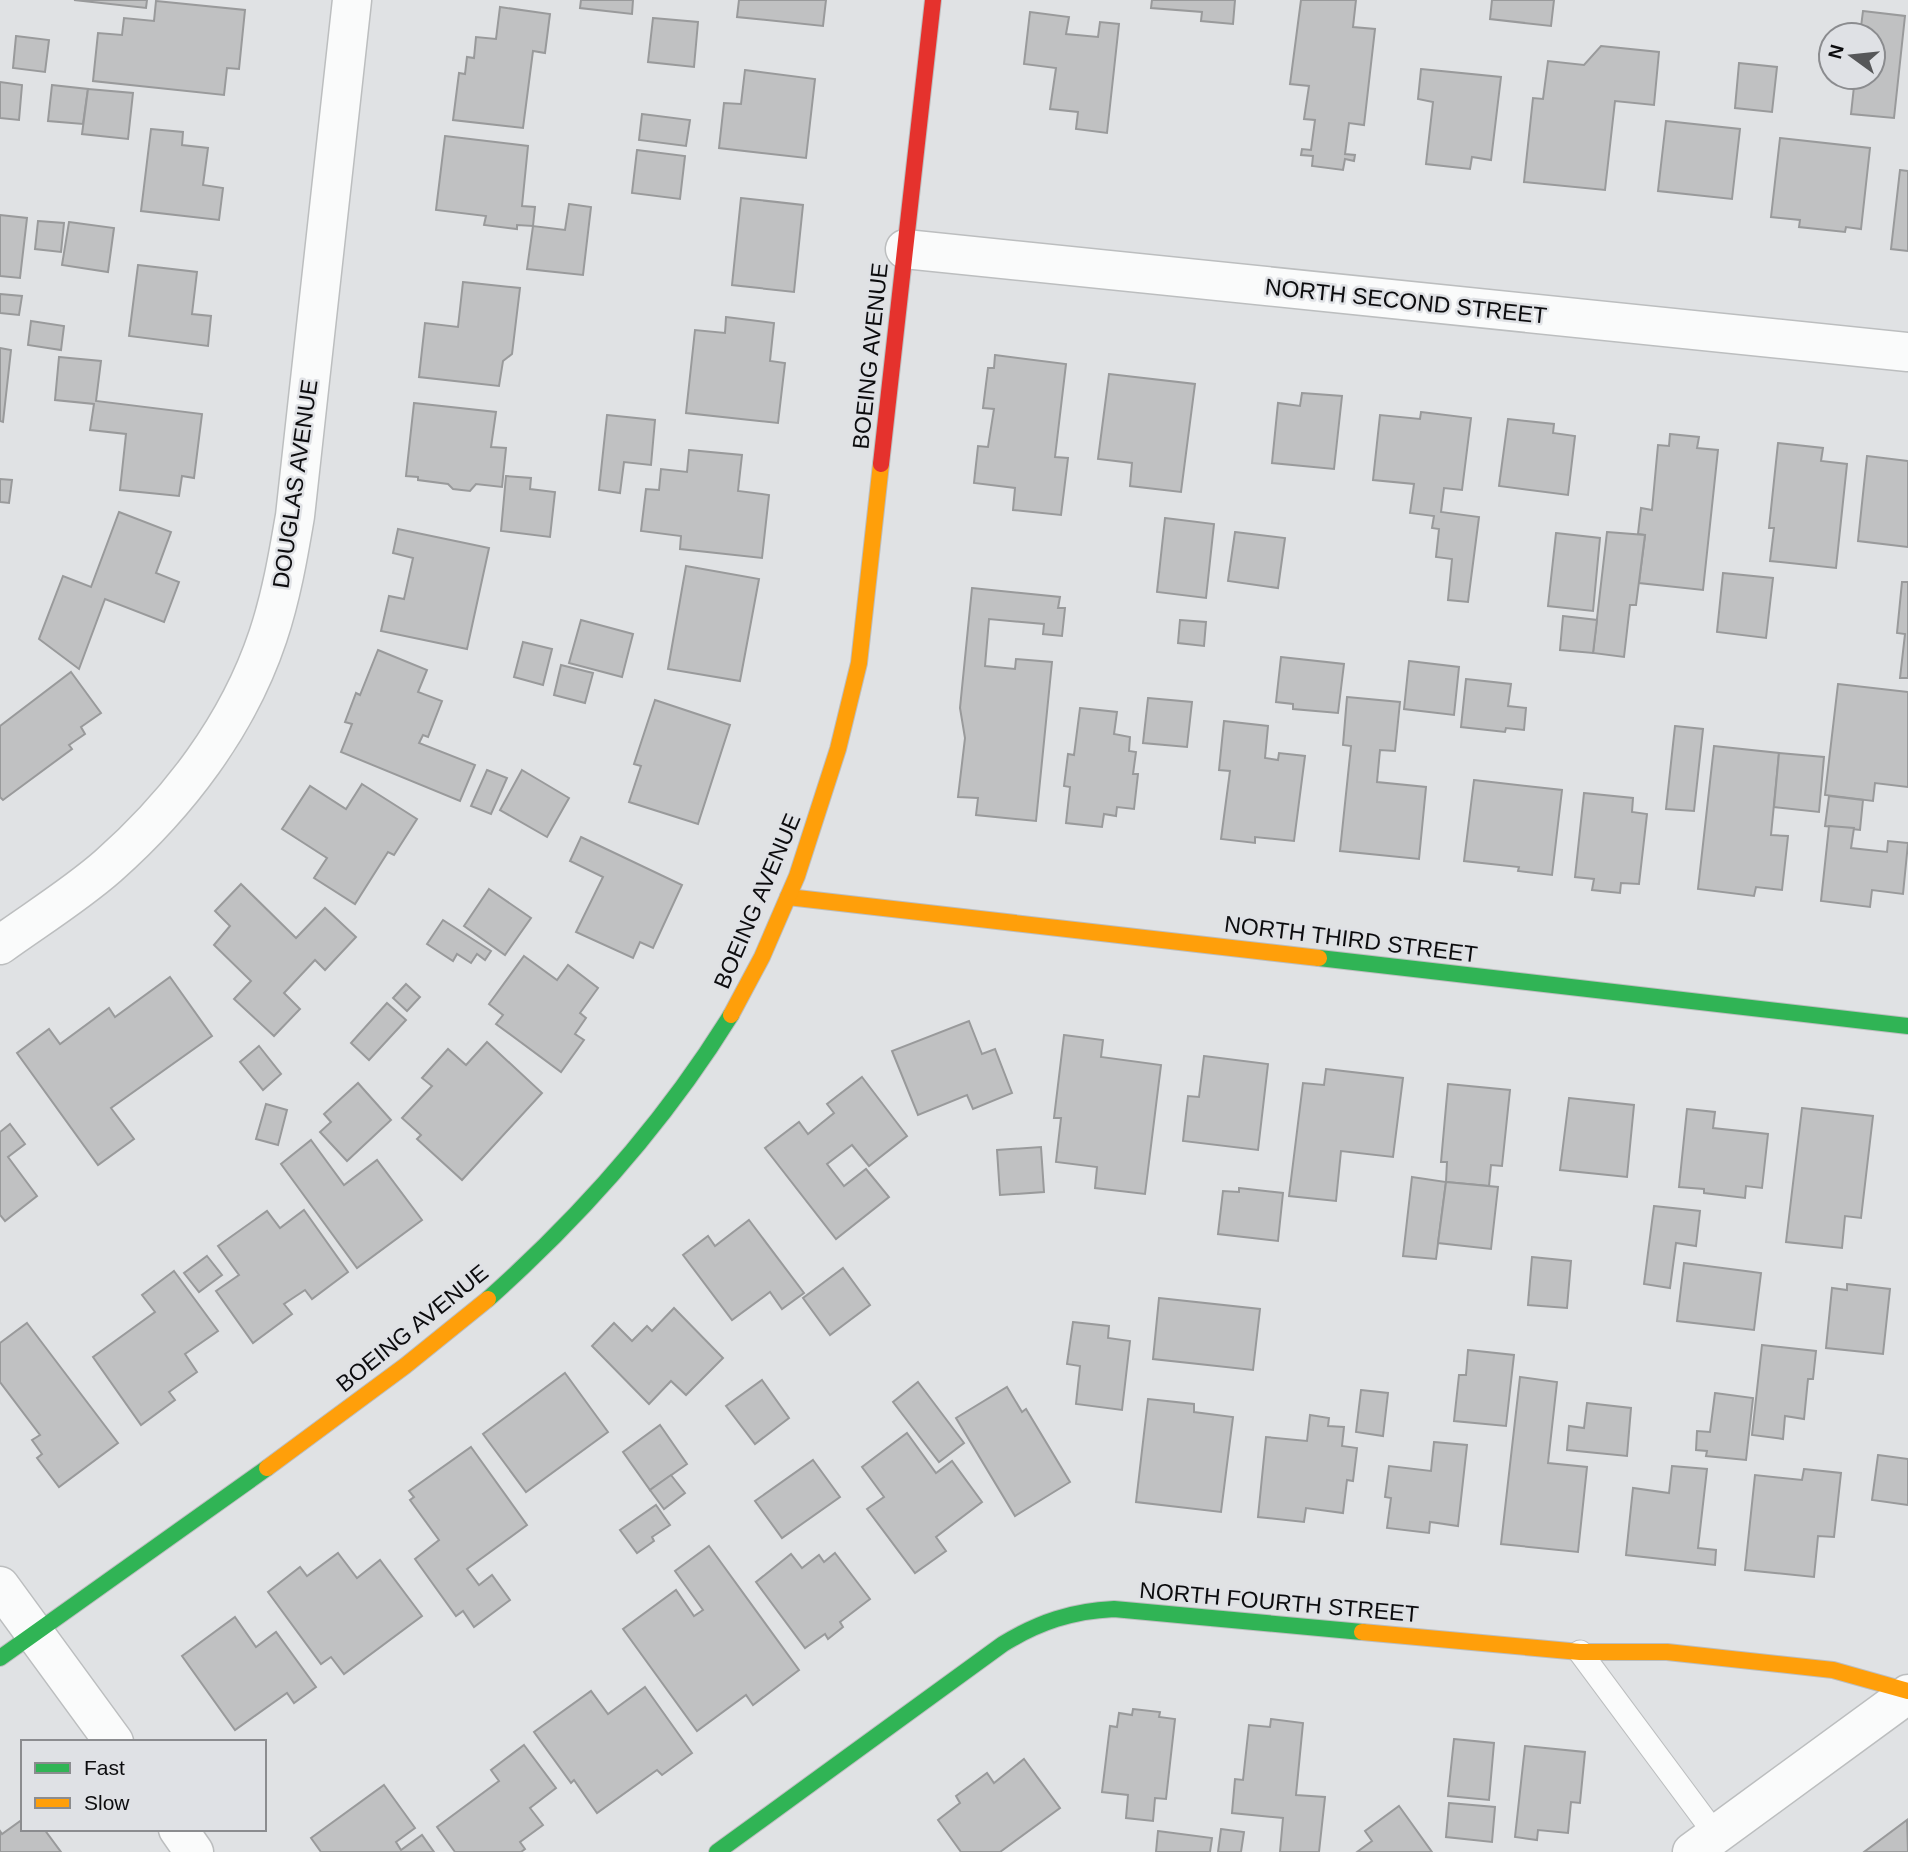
<svg xmlns="http://www.w3.org/2000/svg" width="1908" height="1852" font-family="Arial,sans-serif">
<style>
.building{fill:#c0c1c2;stroke:#999a9b;stroke-width:2}
.lines{fill:none;stroke-linecap:round;stroke-linejoin:round}
.lane-casing{stroke:#bcbebf;stroke-width:25}
.street-casing{stroke:#bcbebf;stroke-width:41}
.fast-casing{stroke:#bcbebf;stroke-width:18}
.slow-casing{stroke:#bcbebf;stroke-width:18}
.jam-casing{stroke:#bcbebf;stroke-width:18}
.lane{stroke:#fafbfb;stroke-width:23}
.street{stroke:#fafbfb;stroke-width:38}
.fast{stroke:#30b455;stroke-width:16}
.slow{stroke:#ff9f0a;stroke-width:16}
.jam{stroke:#e5322d;stroke-width:16}
.labels{text-anchor:middle;stroke-width:5;stroke-linejoin:round;paint-order:stroke}
.street-label{font-size:23px;fill:#0c0c0e;stroke:#dfe1e5}
</style>
<rect width="100%" height="100%" fill="#e0e2e4"/>
<g class="building">
<polygon points="74,0 147,0 146,8"/>
<polygon points="581,0 633,0 632,14 580,8"/>
<polygon points="739,0 826,0 823,26 737,17"/>
<polygon points="1152,0 1235,0 1233,24 1201,21 1202,12 1151,8"/>
<polygon points="1301,0 1356,0 1353,27 1375,29 1364,125 1349,123 1345,154 1355,155 1354,161 1345,159 1343,170 1312,166 1313,156 1301,155 1302,149 1311,150 1315,120 1304,119 1309,86 1290,84"/>
<polygon points="1492,0 1554,0 1551,26 1490,19"/>
<polygon points="156,1 245,10 239,69 227,68 224,95 93,81 98,33 122,35 124,18 154,21"/>
<polygon points="500,7 550,14 545,53 533,51 523,128 453,120 459,73 465,74 467,57 474,58 476,37 496,39"/>
<polygon points="1863,11 1905,16 1894,118 1851,114 1855,77 1873,77 1873,35 1860,35"/>
<polygon points="1030,12 1069,17 1066,34 1098,37 1100,22 1119,24 1107,133 1076,129 1078,112 1050,109 1056,68 1024,64"/>
<polygon points="653,18 698,22 694,67 648,62"/>
<polygon points="16,36 49,40 45,72 13,68"/>
<polygon points="1601,46 1659,52 1654,105 1615,101 1605,190 1524,182 1533,98 1543,99 1548,61 1584,65"/>
<polygon points="1739,63 1777,67 1772,112 1735,108"/>
<polygon points="1421,69 1501,77 1491,160 1472,157 1470,169 1426,164 1433,102 1418,99"/>
<polygon points="745,70 815,79 806,158 719,148 724,103 741,104"/>
<polygon points="0,82 22,85 19,120 0,118"/>
<polygon points="52,85 88,89 83,124 48,121"/>
<polygon points="88,89 133,93 128,139 82,134"/>
<polygon points="642,114 690,120 686,146 639,140"/>
<polygon points="1666,121 1740,129 1732,199 1658,191"/>
<polygon points="151,129 183,132 182,145 208,148 203,185 223,188 219,220 141,211"/>
<polygon points="445,136 528,146 522,206 535,207 533,226 517,225 517,229 484,225 486,216 436,210"/>
<polygon points="1780,138 1870,148 1861,229 1846,227 1845,232 1799,227 1800,220 1771,217"/>
<polygon points="637,150 685,156 680,199 632,193"/>
<polygon points="1900,170 1908,171 1908,251 1891,249"/>
<polygon points="741,198 803,205 794,292 732,285"/>
<polygon points="569,204 591,207 583,275 527,269 533,226 565,230"/>
<polygon points="0,215 27,218 20,278 0,276"/>
<polygon points="38,221 64,223 61,252 35,249"/>
<polygon points="69,222 114,228 108,272 62,265"/>
<polygon points="138,265 197,272 192,314 211,316 208,346 129,336"/>
<polygon points="463,282 520,288 512,354 503,361 499,386 419,377 425,323 458,327"/>
<polygon points="0,294 22,296 19,315 0,313"/>
<polygon points="726,317 774,323 770,361 785,363 778,423 686,413 695,330 725,333"/>
<polygon points="31,321 64,326 61,350 28,345"/>
<polygon points="0,348 11,350 3,422 0,421"/>
<polygon points="995,355 1066,364 1055,457 1068,458 1061,515 1013,510 1015,488 974,483 978,446 988,447 994,409 983,408 988,368 994,368"/>
<polygon points="59,357 101,361 96,401 202,414 194,478 182,476 179,496 120,490 126,434 90,430 94,404 55,400"/>
<polygon points="1109,374 1195,384 1181,492 1130,486 1132,463 1098,459"/>
<polygon points="1302,393 1342,396 1334,469 1272,463 1278,403 1300,406"/>
<polygon points="414,403 496,412 491,447 506,448 502,487 476,484 470,491 453,489 448,484 418,480 418,477 406,476"/>
<polygon points="1421,412 1471,418 1462,490 1444,488 1441,512 1479,517 1468,602 1448,600 1452,559 1436,557 1439,529 1432,528 1434,516 1410,513 1414,484 1373,480 1380,415 1420,419"/>
<polygon points="607,415 655,420 651,465 624,462 620,493 599,490"/>
<polygon points="1508,419 1554,424 1553,433 1575,436 1568,495 1499,486"/>
<polygon points="1670,434 1699,437 1697,448 1718,450 1703,590 1639,583 1645,535 1638,534 1641,508 1652,510 1658,445 1669,446"/>
<polygon points="1778,443 1823,448 1821,461 1847,464 1836,568 1770,561 1774,528 1769,528"/>
<polygon points="689,450 742,455 738,491 769,495 762,558 680,549 681,536 641,531 646,489 659,490 661,469 687,472"/>
<polygon points="1867,456 1908,461 1908,547 1858,541"/>
<polygon points="506,476 531,478 530,489 555,492 550,537 501,531"/>
<polygon points="0,479 12,480 9,503 0,502"/>
<polygon points="119,512 171,532 156,573 179,582 164,622 105,599 79,669 39,639 63,576 91,587"/>
<polygon points="1165,518 1214,524 1206,598 1157,592"/>
<polygon points="398,529 489,548 467,649 381,631 389,596 404,599 413,558 393,553"/>
<polygon points="1235,532 1285,538 1278,588 1228,581"/>
<polygon points="1607,532 1645,535 1636,605 1630,605 1624,657 1593,653"/>
<polygon points="1556,533 1600,538 1593,611 1548,606"/>
<polygon points="686,566 759,579 740,681 668,669"/>
<polygon points="1723,573 1773,578 1766,638 1717,632"/>
<polygon points="1902,582 1908,582 1908,678 1900,678 1905,634 1897,633"/>
<polygon points="972,588 1060,597 1058,608 1065,608 1062,636 1043,634 1044,624 989,619 985,666 1015,669 1016,659 1052,662 1036,821 976,815 978,798 958,797 965,738 960,708"/>
<polygon points="1563,616 1597,620 1593,653 1560,650"/>
<polygon points="581,620 633,634 622,677 569,663"/>
<polygon points="1180,620 1206,622 1204,646 1178,643"/>
<polygon points="523,642 552,649 543,685 514,677"/>
<polygon points="378,650 427,670 418,692 442,701 428,737 423,735 419,743 475,765 460,801 341,752 352,724 345,722 356,693 360,695"/>
<polygon points="1281,657 1344,664 1338,713 1293,709 1293,704 1276,702"/>
<polygon points="1409,661 1459,667 1454,715 1404,709"/>
<polygon points="561,665 593,673 585,703 554,695"/>
<polygon points="71,672 101,713 81,727 85,734 69,745 72,749 3,800 0,797 0,726"/>
<polygon points="1466,679 1511,684 1508,706 1526,708 1524,730 1506,728 1505,732 1461,727"/>
<polygon points="1838,684 1908,692 1908,787 1875,783 1873,801 1825,795"/>
<polygon points="1347,697 1400,702 1395,751 1380,750 1377,782 1426,787 1419,859 1340,851 1351,746 1343,745"/>
<polygon points="1148,698 1192,702 1187,747 1143,743"/>
<polygon points="655,700 730,725 698,824 629,802 641,766 634,764"/>
<polygon points="1080,708 1117,712 1114,734 1130,737 1129,751 1136,752 1133,774 1138,774 1134,809 1117,807 1116,816 1104,814 1102,827 1066,823 1070,787 1064,786 1068,754 1074,755"/>
<polygon points="1224,721 1268,726 1265,758 1278,760 1279,753 1305,756 1294,841 1255,837 1255,843 1221,839 1230,771 1219,770"/>
<polygon points="1675,726 1703,729 1694,811 1666,809"/>
<polygon points="1714,746 1779,753 1771,835 1788,836 1782,890 1756,887 1754,896 1698,889"/>
<polygon points="1779,753 1824,757 1819,812 1774,807"/>
<polygon points="487,770 507,778 491,814 471,806"/>
<polygon points="522,770 569,798 547,837 500,810"/>
<polygon points="1474,780 1562,790 1552,875 1518,871 1519,867 1464,861"/>
<polygon points="362,784 417,819 394,855 388,852 355,904 314,878 327,858 282,829 310,786 346,809"/>
<polygon points="1584,793 1633,798 1632,812 1647,814 1639,884 1621,883 1620,893 1592,890 1594,879 1575,877"/>
<polygon points="1829,796 1863,800 1860,830 1825,826"/>
<polygon points="1829,826 1854,828 1851,848 1887,852 1888,841 1908,843 1903,894 1872,890 1870,907 1821,901"/>
<polygon points="581,837 682,885 653,948 640,942 633,958 576,932 603,877 570,861"/>
<polygon points="241,884 296,938 325,908 356,937 325,970 315,960 284,993 300,1009 274,1036 234,999 251,981 214,945 230,926 215,911"/>
<polygon points="489,889 531,918 505,955 464,926"/>
<polygon points="443,920 491,951 485,960 477,954 471,963 457,954 453,961 427,944"/>
<polygon points="524,956 557,980 568,965 598,988 580,1013 586,1018 575,1034 584,1040 561,1072 496,1024 503,1015 489,1004"/>
<polygon points="170,977 212,1036 111,1108 134,1139 98,1165 17,1053 49,1029 60,1044 109,1008 115,1017"/>
<polygon points="406,984 420,997 407,1011 393,998"/>
<polygon points="387,1003 406,1020 369,1060 351,1043"/>
<polygon points="969,1021 982,1054 995,1049 1012,1093 973,1109 967,1095 918,1115 892,1051"/>
<polygon points="1064,1035 1103,1040 1101,1057 1161,1065 1145,1194 1095,1188 1097,1167 1056,1162 1061,1118 1054,1118"/>
<polygon points="487,1042 542,1093 462,1180 417,1139 421,1135 402,1118 432,1086 422,1078 448,1049 466,1065"/>
<polygon points="259,1046 281,1074 263,1090 240,1062"/>
<polygon points="1204,1056 1268,1064 1258,1150 1183,1141 1188,1096 1199,1097"/>
<polygon points="1326,1069 1403,1078 1393,1157 1341,1151 1336,1201 1289,1196 1303,1083 1324,1085"/>
<polygon points="862,1077 907,1136 869,1166 852,1145 827,1164 844,1186 866,1169 889,1197 836,1239 765,1148 799,1122 808,1134 834,1113 827,1104"/>
<polygon points="358,1083 391,1120 347,1161 320,1132 331,1122 324,1114"/>
<polygon points="1448,1084 1510,1090 1502,1166 1491,1165 1489,1186 1446,1182 1447,1162 1441,1162"/>
<polygon points="1569,1098 1634,1105 1627,1177 1560,1170"/>
<polygon points="266,1104 287,1110 278,1145 256,1139"/>
<polygon points="1802,1108 1873,1116 1861,1218 1845,1216 1842,1248 1786,1242"/>
<polygon points="1687,1109 1715,1112 1713,1128 1768,1134 1762,1188 1746,1186 1745,1198 1704,1193 1704,1189 1679,1187"/>
<polygon points="10,1124 25,1144 8,1157 37,1196 5,1221 0,1215 0,1132"/>
<polygon points="311,1140 344,1185 377,1160 422,1220 357,1268 281,1164"/>
<polygon points="1041,1147 1044,1192 1000,1195 997,1150"/>
<polygon points="1412,1177 1446,1182 1436,1259 1403,1256"/>
<polygon points="1446,1182 1498,1187 1491,1249 1438,1243"/>
<polygon points="1239,1188 1283,1193 1278,1241 1218,1234 1223,1191 1239,1192"/>
<polygon points="1654,1206 1700,1211 1696,1246 1676,1243 1670,1288 1644,1284"/>
<polygon points="304,1210 348,1272 312,1299 305,1290 284,1304 292,1314 253,1343 216,1291 239,1275 218,1246 267,1211 280,1228"/>
<polygon points="749,1220 804,1293 782,1309 770,1292 732,1320 683,1255 708,1236 715,1246"/>
<polygon points="207,1256 222,1275 199,1292 184,1273"/>
<polygon points="1532,1257 1571,1261 1567,1308 1528,1305"/>
<polygon points="1684,1263 1761,1273 1754,1330 1677,1321"/>
<polygon points="843,1268 870,1305 830,1335 803,1298"/>
<polygon points="174,1271 218,1331 185,1354 197,1372 169,1392 175,1400 141,1425 93,1357 155,1312 142,1295"/>
<polygon points="1847,1284 1890,1289 1883,1354 1826,1348 1832,1288 1847,1290"/>
<polygon points="1159,1298 1260,1309 1253,1370 1153,1359"/>
<polygon points="674,1308 723,1358 686,1395 671,1381 649,1404 592,1346 614,1323 632,1341 647,1326 652,1331"/>
<polygon points="1073,1322 1109,1326 1108,1338 1130,1341 1122,1410 1076,1404 1080,1366 1067,1364"/>
<polygon points="27,1323 118,1443 59,1487 37,1458 42,1454 32,1440 40,1435 0,1382 0,1343"/>
<polygon points="1762,1345 1816,1351 1813,1379 1808,1379 1804,1419 1785,1416 1783,1439 1752,1435"/>
<polygon points="1468,1350 1514,1355 1506,1426 1454,1421 1459,1375 1466,1375"/>
<polygon points="565,1373 608,1432 526,1492 483,1434"/>
<polygon points="1520,1377 1557,1382 1548,1463 1587,1467 1578,1552 1501,1544"/>
<polygon points="762,1380 789,1418 755,1444 726,1406"/>
<polygon points="918,1382 964,1443 939,1462 893,1402"/>
<polygon points="1007,1387 1022,1412 1026,1409 1070,1482 1015,1516 956,1418"/>
<polygon points="1361,1390 1388,1393 1383,1436 1356,1432"/>
<polygon points="1715,1393 1753,1398 1746,1460 1706,1456 1707,1451 1696,1450 1697,1431 1710,1432"/>
<polygon points="1148,1399 1194,1404 1194,1412 1233,1417 1221,1512 1136,1502"/>
<polygon points="1587,1403 1631,1408 1627,1456 1567,1450 1569,1426 1584,1428"/>
<polygon points="1310,1415 1329,1418 1328,1426 1344,1427 1342,1446 1357,1448 1353,1481 1347,1480 1343,1513 1306,1508 1304,1522 1258,1517 1266,1437 1307,1441"/>
<polygon points="660,1425 687,1464 650,1490 623,1452"/>
<polygon points="907,1433 936,1473 952,1461 982,1502 936,1537 946,1551 915,1573 867,1509 884,1497 862,1467"/>
<polygon points="1434,1442 1467,1445 1458,1526 1430,1522 1429,1533 1387,1528 1391,1498 1385,1497 1389,1466 1431,1471"/>
<polygon points="471,1447 527,1525 467,1569 479,1585 492,1575 510,1600 474,1627 463,1611 456,1616 415,1559 439,1540 410,1500 414,1497 409,1491"/>
<polygon points="1878,1455 1908,1459 1908,1505 1872,1500"/>
<polygon points="813,1460 840,1497 782,1538 755,1501"/>
<polygon points="1672,1466 1707,1469 1698,1548 1716,1550 1715,1565 1626,1555 1633,1488 1669,1493"/>
<polygon points="1804,1469 1841,1473 1834,1537 1818,1536 1814,1577 1745,1570 1755,1475 1802,1480"/>
<polygon points="671,1475 685,1493 664,1509 650,1490"/>
<polygon points="656,1505 670,1525 652,1537 654,1541 637,1553 620,1530"/>
<polygon points="709,1546 799,1670 753,1705 746,1695 697,1731 623,1629 676,1590 694,1616 703,1610 675,1571"/>
<polygon points="338,1553 357,1578 380,1560 422,1616 344,1674 331,1657 321,1664 268,1592 300,1567 307,1576"/>
<polygon points="835,1553 870,1599 840,1622 843,1627 828,1639 825,1634 805,1648 756,1582 791,1554 802,1568 819,1555 824,1562"/>
<polygon points="235,1617 256,1647 276,1632 316,1687 294,1703 287,1693 235,1730 182,1656"/>
<polygon points="645,1687 692,1753 662,1775 657,1770 597,1813 574,1780 571,1783 534,1732 591,1691 608,1714"/>
<polygon points="1133,1709 1160,1712 1159,1717 1175,1719 1166,1799 1155,1798 1153,1821 1126,1818 1128,1795 1102,1792 1110,1726 1117,1727 1119,1713 1132,1715"/>
<polygon points="1271,1719 1303,1723 1296,1795 1325,1797 1319,1852 1280,1852 1283,1818 1232,1813 1235,1779 1243,1780 1249,1725 1270,1727"/>
<polygon points="1454,1739 1494,1743 1489,1800 1448,1796"/>
<polygon points="524,1745 556,1788 530,1808 543,1825 520,1842 525,1849 521,1852 455,1852 437,1827 499,1781 491,1770"/>
<polygon points="1525,1746 1585,1752 1580,1803 1571,1802 1568,1833 1538,1830 1537,1840 1515,1837"/>
<polygon points="1024,1759 1060,1808 1000,1852 961,1852 938,1820 960,1803 956,1796 987,1773 994,1783"/>
<polygon points="384,1785 415,1828 396,1842 401,1850 422,1835 434,1852 321,1852 311,1838"/>
<polygon points="1449,1803 1495,1807 1492,1842 1446,1837"/>
<polygon points="1399,1806 1432,1852 1357,1852 1372,1841 1365,1831"/>
<polygon points="23,1819 23,1829 44,1829 61,1852 0,1852 0,1831 2,1834"/>
<polygon points="1907,1820 1908,1852 1864,1852"/>
<polygon points="1221,1829 1244,1832 1241,1852 1218,1852"/>
<polygon points="1158,1831 1212,1838 1210,1852 1156,1852"/>
</g>
<g class="lines">
<defs>
<polyline id="lane" points="1580,1652 1716,1835"/>
<g id="street">
<polyline points="905,249 1908,352"/>
<path d="M 0,945 C 36,919 75,895 108,866 C 178,804 238,726 268,636 C 281,597 288,557 295,516 L 352,0"/>
<polyline points="0,1586 114,1742"/>
<polyline points="178,1829 194,1852"/>
<polyline points="1692,1852 1908,1694"/>
</g>
<g id="fast">
<polyline points="1319,958 1908,1026"/>
<path d="M 488,1299 C 580,1217 666,1120 731,1015"/>
<polyline points="0,1658 267,1468"/>
<path d="M 717,1852 L 1003,1644 C 1039,1622 1072,1611 1114,1609 L 1362,1632"/>
</g>
<g id="slow">
<polyline points="788,897 1319,958"/>
<polyline points="731,1015 762,957 797,876 838,749 859,663 881,464"/>
<polyline points="267,1468 405,1366 488,1299"/>
<polyline points="1362,1632 1580,1652 1667,1652 1833,1670 1908,1691"/>
</g>
<polyline id="jam" points="881,464 933,0"/>
</defs>
<use href="#lane" class="lane-casing"/>
<use href="#street" class="street-casing"/>
<use href="#fast" class="fast-casing"/>
<use href="#slow" class="slow-casing"/>
<use href="#jam" class="jam-casing"/>
<use href="#lane" class="lane"/>
<use href="#street" class="street"/>
<use href="#fast" class="fast"/>
<use href="#slow" class="slow"/>
<use href="#jam" class="jam"/>
</g>
<g class="labels">
<g class="street-label">
<text transform="translate(1406 301) rotate(6)" y="8">NORTH SECOND STREET</text>
<text transform="translate(870 356) rotate(-84)" y="8">BOEING AVENUE</text>
<text transform="translate(295 484) rotate(-82)" y="8">DOUGLAS AVENUE</text>
<text transform="translate(757 901) rotate(-67)" y="8">BOEING AVENUE</text>
<text transform="translate(1351 939) rotate(7)" y="8">NORTH THIRD STREET</text>
<text transform="translate(412 1328) rotate(-39)" y="8">BOEING AVENUE</text>
<text transform="translate(1279 1602) rotate(5)" y="8">NORTH FOURTH STREET</text>
</g>
</g>
<rect x="21" y="1740" width="245" height="91" fill="#dfe1e5" stroke="#8b8c8f" stroke-width="2"/>
<rect x="35" y="1763" width="35" height="10" fill="#30b455" stroke="#8b8c8f" stroke-width="2"/>
<text x="84" y="1775" font-size="21" fill="#0c0c0e">Fast</text>
<rect x="35" y="1798" width="35" height="10" fill="#ff9f0a" stroke="#8b8c8f" stroke-width="2"/>
<text x="84" y="1810" font-size="21" fill="#0c0c0e">Slow</text>
<g transform="translate(1852 56) rotate(285)"><circle r="33" fill="#dfe1e5" stroke="#8b8c8f" stroke-width="2"/>
<path d="M0-5L12 26L0 18L-12 26Z" fill="#565759"/>
<text y="-10" font-size="19" font-weight="bold" text-anchor="middle" fill="#0c0c0e">N</text>
</g>
</svg>
